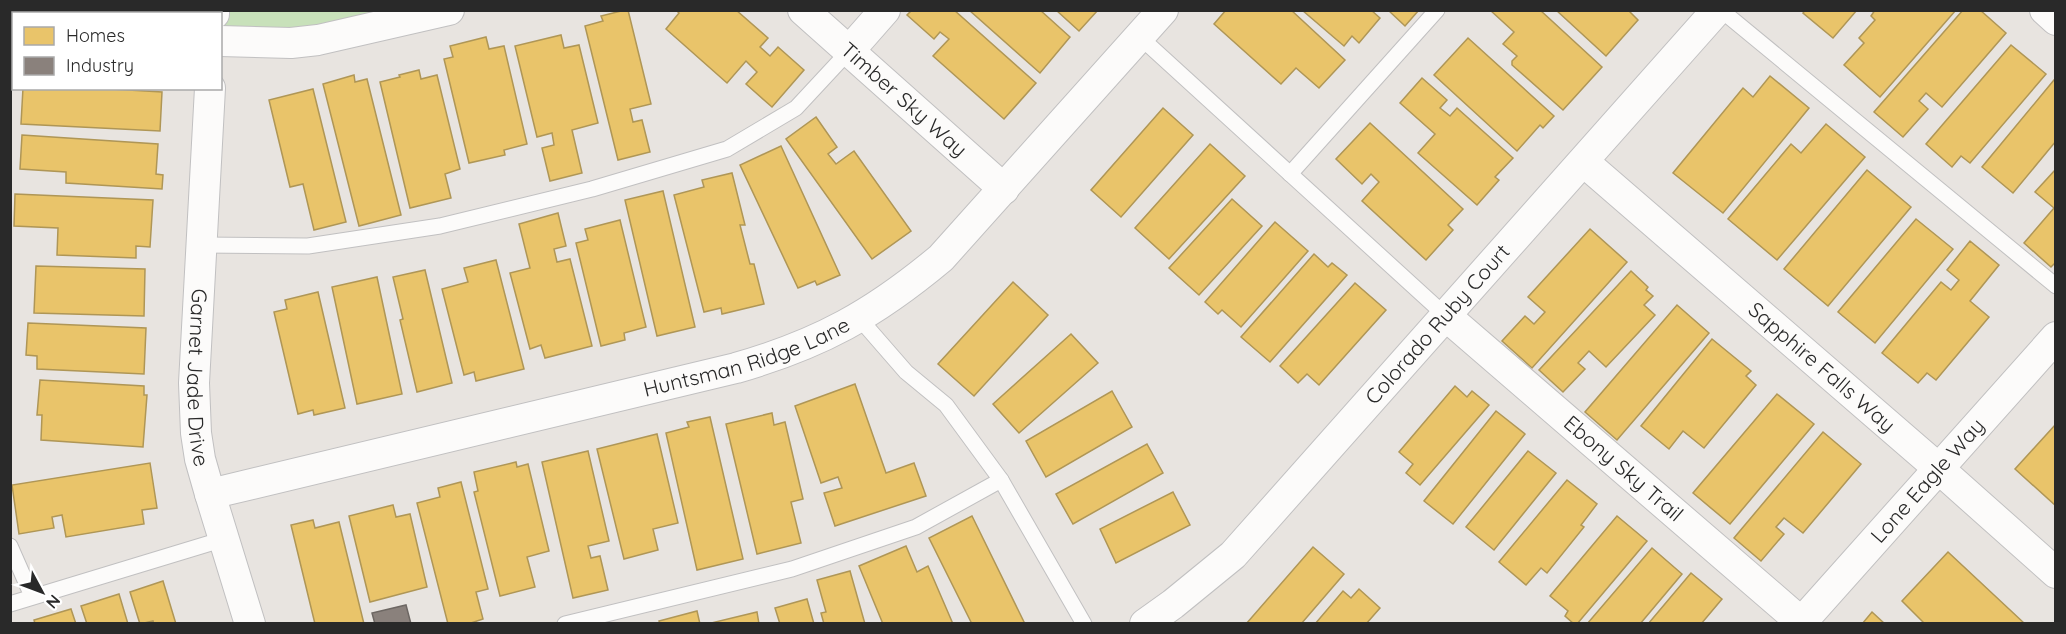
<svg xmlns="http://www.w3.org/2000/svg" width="2066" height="634" font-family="Quicksand,sans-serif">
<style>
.green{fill:#c8e1ba}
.homes{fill:#e9c46a;stroke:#af9656;stroke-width:1.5}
.industry{fill:#8a817c;stroke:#6d6763;stroke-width:1.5}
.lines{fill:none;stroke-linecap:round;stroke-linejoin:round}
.service-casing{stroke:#c1c0c1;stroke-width:17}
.minor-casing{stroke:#c1c0c1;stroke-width:32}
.service{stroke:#fcfbfa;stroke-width:15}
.minor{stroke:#fcfbfa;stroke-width:30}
.labels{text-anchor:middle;stroke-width:6;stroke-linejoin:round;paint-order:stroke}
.street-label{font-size:21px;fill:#292929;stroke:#fff}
</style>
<rect width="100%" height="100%" fill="#e8e4e0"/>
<polygon class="green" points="213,11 449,11 221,41"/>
<g class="homes">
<polygon points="625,10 628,10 651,104 630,109 633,122 642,120 650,152 618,160 585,26 603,21 601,16"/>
<polygon points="676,10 736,10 768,38 760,47 770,56 778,47 804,70 772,107 746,84 757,72 746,61 727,83 666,29 679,13"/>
<polygon points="912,10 954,10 1036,83 1004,119 933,56 949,39 940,32 934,39 907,15"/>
<polygon points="969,10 1040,10 1070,37 1040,73"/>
<polygon points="1056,10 1098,10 1079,31"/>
<polygon points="1226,10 1291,10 1345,60 1319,88 1296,68 1281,84 1214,24"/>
<polygon points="1302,10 1371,10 1380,18 1359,43 1352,36 1344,46"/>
<polygon points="1388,10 1419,10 1405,26"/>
<polygon points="1490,10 1540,10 1602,67 1563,110 1512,65 1512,61 1517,56 1503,44 1514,32"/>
<polygon points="1556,10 1628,10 1638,20 1606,56"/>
<polygon points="1805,10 1857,10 1833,38 1803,13"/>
<polygon points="1875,10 1956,10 1880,97 1844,65 1864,43 1859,38 1875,20 1871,16"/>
<polygon points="1963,10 1980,10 2006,33 1942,107 1926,93 1919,101 1928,109 1903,137 1874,112"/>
<polygon points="561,35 564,48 579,45 598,123 572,130 582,173 550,181 542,148 554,145 552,133 537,137 515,46"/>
<polygon points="486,37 489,49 504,46 527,144 504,150 505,155 469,163 444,59 453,57 450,46"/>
<polygon points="1468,38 1554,116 1543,128 1540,125 1517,151 1434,75"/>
<polygon points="2011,45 2046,74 1970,163 1961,156 1952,167 1926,144"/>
<polygon points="419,70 421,79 437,75 460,169 445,174 451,198 410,208 380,82 400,77 399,75"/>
<polygon points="354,75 355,82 367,79 401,215 359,226 323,84"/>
<polygon points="1770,76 1809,108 1723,213 1673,173 1743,88 1753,97"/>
<polygon points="1422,78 1447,100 1440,108 1450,116 1457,108 1513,158 1495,177 1499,180 1477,205 1418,153 1435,134 1400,103"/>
<polygon points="2054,80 2056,81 2056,141 2013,193 1982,167"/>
<polygon points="23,88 94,88 162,92 160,131 21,124"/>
<polygon points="313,89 346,222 314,230 303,184 290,187 269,100"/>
<polygon points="1163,108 1193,135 1121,217 1091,190"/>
<polygon points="816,117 837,147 828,154 836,164 854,151 911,231 872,259 786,139"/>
<polygon points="1370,123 1463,209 1448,225 1453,230 1426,260 1362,201 1379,182 1371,174 1362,184 1336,159"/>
<polygon points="1826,124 1865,157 1777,260 1728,219 1791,144 1801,153"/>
<polygon points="22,135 158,144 156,174 163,175 162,189 66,183 66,172 20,169"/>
<polygon points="1210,144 1245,176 1169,259 1135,228"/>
<polygon points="781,146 840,275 817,285 815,281 798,288 740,165"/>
<polygon points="2056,169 2056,262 2051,267 2024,243 2054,208 2035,192"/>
<polygon points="1867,170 1911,207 1828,306 1784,269"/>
<polygon points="732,173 745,225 740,225 750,264 754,264 764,304 722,314 721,308 704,312 674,195 704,187 702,180"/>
<polygon points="663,191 695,327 657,336 625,200"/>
<polygon points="15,194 153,200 150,247 136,246 136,258 57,255 58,228 14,226"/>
<polygon points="1232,199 1262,226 1199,295 1169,268"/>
<polygon points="558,213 566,246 554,249 557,262 570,259 592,346 545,358 541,345 530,349 510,273 530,268 519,224"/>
<polygon points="1916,219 1953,249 1875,343 1838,312"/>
<polygon points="620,220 646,327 624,333 625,340 601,346 576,243 588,240 585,229"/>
<polygon points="1275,222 1308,251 1241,327 1222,310 1218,314 1205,302"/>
<polygon points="1590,229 1627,262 1532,368 1502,341 1525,316 1534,324 1545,312 1528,297"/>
<polygon points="1970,241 1999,265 1970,301 1989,317 1936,380 1927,373 1918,383 1882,353 1941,282 1951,290 1959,280 1947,270"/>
<polygon points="1314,254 1328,267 1332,263 1347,275 1270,362 1241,337"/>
<polygon points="496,260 524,369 476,381 474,372 464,375 442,289 468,282 464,268"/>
<polygon points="36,266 145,269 144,316 34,313"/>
<polygon points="425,270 452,383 417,392 400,320 403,319 393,277"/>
<polygon points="1631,271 1648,287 1646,290 1653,296 1644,305 1655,315 1606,367 1589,351 1578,363 1585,369 1563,392 1539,370"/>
<polygon points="377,277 402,394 357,404 332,287"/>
<polygon points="1013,282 1048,315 974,396 938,364"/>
<polygon points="1355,283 1386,310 1319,385 1307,374 1298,383 1280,366"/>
<polygon points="318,292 345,408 314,415 313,410 298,414 274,312 287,309 285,300"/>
<polygon points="1677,305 1709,333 1617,440 1585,412"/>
<polygon points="28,323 146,328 144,374 37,369 37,356 26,355"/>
<polygon points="1071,334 1098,363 1019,433 993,404"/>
<polygon points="1712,339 1751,371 1746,376 1756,385 1704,448 1683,431 1669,449 1641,426"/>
<polygon points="40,380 144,386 144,395 147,395 143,447 41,440 42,415 37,415"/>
<polygon points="855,384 886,473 914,463 926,496 835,526 824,493 842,488 838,477 821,483 795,406"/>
<polygon points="1455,386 1467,397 1472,391 1489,405 1420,485 1406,473 1413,464 1399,452"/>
<polygon points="1112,391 1132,427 1046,477 1026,441"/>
<polygon points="1777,394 1814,424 1730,524 1693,493"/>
<polygon points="1496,411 1525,434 1453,524 1424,501"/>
<polygon points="772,413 774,425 785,422 803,499 791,502 801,543 757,554 726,424"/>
<polygon points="710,417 743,559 697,570 666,433 689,427 687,422"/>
<polygon points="2056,424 2056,506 2015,469"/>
<polygon points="1823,432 1861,464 1803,533 1784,518 1776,527 1784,534 1761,561 1734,538"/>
<polygon points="657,434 678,523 653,529 658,550 624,559 597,449"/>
<polygon points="1147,444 1163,473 1073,524 1056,494"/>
<polygon points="588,451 609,541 588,546 591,558 600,556 608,590 573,598 542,462"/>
<polygon points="1528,451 1556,473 1494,550 1466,527"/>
<polygon points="516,462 517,467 528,464 549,551 527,557 535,587 500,596 474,492 478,491 474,472"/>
<polygon points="150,463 157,508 142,510 144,524 66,537 62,515 52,517 54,528 19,534 12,485"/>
<polygon points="1567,480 1597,504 1581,525 1584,527 1547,573 1541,568 1526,585 1499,562"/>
<polygon points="461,482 488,589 476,592 483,619 468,624 448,624 417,503 440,497 438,488"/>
<polygon points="1173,492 1190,525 1116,563 1100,529"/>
<polygon points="393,505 396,517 410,514 427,587 370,602 349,516"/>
<polygon points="972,516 1025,624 972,624 929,538"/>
<polygon points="1617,516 1647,541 1577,624 1574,624 1565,616 1568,611 1550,596"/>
<polygon points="313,520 315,528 339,522 364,624 315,624 291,525"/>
<polygon points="906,546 917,572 928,566 953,624 883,624 859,566"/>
<polygon points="1313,547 1344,574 1301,624 1246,624"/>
<polygon points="1652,548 1682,574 1640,624 1587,624"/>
<polygon points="1948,552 2024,623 2024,624 1925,624 1902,601"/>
<polygon points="850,571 865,624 824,624 821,613 826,612 817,580"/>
<polygon points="1691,573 1722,599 1701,624 1648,624"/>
<polygon points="163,581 176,624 154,624 153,621 140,624 130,592"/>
<polygon points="1359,589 1380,608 1366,624 1315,624 1343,591 1351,598"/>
<polygon points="119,594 128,624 87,624 81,606"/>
<polygon points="807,599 814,624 780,624 775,608"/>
<polygon points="71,609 76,624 35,624 34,620"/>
<polygon points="697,611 700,624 660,624 659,621"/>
<polygon points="757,612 759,624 711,624 711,623"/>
<polygon points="1872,612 1885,624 1862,624"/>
</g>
<polygon class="industry" points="406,605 411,624 375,624 372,613"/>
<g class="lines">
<defs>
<g id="service">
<polyline points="1721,10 2056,286"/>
<polyline points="10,36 10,64"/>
<polyline points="1140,37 1446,316"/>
<polyline points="1290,174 1437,10"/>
<polyline points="202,245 308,246 440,226 592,189 727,149 796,108 849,51"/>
<polyline points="859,318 906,372 946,405 1001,480 1084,624"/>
<polyline points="10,546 32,596"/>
<polyline points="10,604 224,539"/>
<polyline points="565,624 792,569 916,527 1001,480"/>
</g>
<g id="minor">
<path id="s1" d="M 803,10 L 1004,189"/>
<polyline points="2045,10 2056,20"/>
<polyline points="214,14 214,10"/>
<polyline points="220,41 291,43 318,40 449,10"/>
<polyline points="849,51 885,10"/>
<path id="s2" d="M 210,88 L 194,383 L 196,433 L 200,459 L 210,494 L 250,624"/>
<path id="s3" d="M 1584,162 L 1938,468 L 2056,573"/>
<path id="s4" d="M 1446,316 L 1801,622"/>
<path id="s5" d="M 210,494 L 736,368 C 820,344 874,314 941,258 L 1163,10"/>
<path id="s6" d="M 1145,624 L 1173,604 L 1233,555 L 1717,10"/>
<path id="s7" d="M 1800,624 L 2056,337"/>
</g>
</defs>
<use href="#service" class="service-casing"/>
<use href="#minor" class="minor-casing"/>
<use href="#service" class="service"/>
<use href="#minor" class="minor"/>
</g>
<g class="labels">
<g class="street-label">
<text dy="7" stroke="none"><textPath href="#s1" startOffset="135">Timber Sky Way</textPath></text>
<text dy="7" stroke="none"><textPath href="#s6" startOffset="420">Colorado Ruby Court</textPath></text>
<text dy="7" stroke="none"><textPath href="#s5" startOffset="554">Huntsman Ridge Lane</textPath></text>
<text dy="7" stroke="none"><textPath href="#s3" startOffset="314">Sapphire Falls Way</textPath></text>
<text dy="7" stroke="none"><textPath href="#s2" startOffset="290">Garnet Jade Drive</textPath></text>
<text dy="7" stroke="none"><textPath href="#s4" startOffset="234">Ebony Sky Trail</textPath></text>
<text dy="7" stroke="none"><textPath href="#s7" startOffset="192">Lone Eagle Way</textPath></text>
</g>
</g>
<rect width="2066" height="634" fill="none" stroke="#292929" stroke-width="24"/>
<rect x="12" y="12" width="210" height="78" fill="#ffffff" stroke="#a9a9a9" stroke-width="1.5"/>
<rect x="24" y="27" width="30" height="18" fill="#e9c46a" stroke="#a9a9a9" stroke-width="1.5"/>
<text x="66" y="42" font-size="18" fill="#292929">Homes</text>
<rect x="24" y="57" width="30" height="18" fill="#8a817c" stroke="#a9a9a9" stroke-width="1.5"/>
<text x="66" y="72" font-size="18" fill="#292929">Industry</text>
<g transform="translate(42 592) rotate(131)" stroke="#ffffff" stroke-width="4.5" paint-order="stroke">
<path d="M0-4.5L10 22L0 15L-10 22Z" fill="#292929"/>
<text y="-9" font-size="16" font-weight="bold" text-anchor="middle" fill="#292929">N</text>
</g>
</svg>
